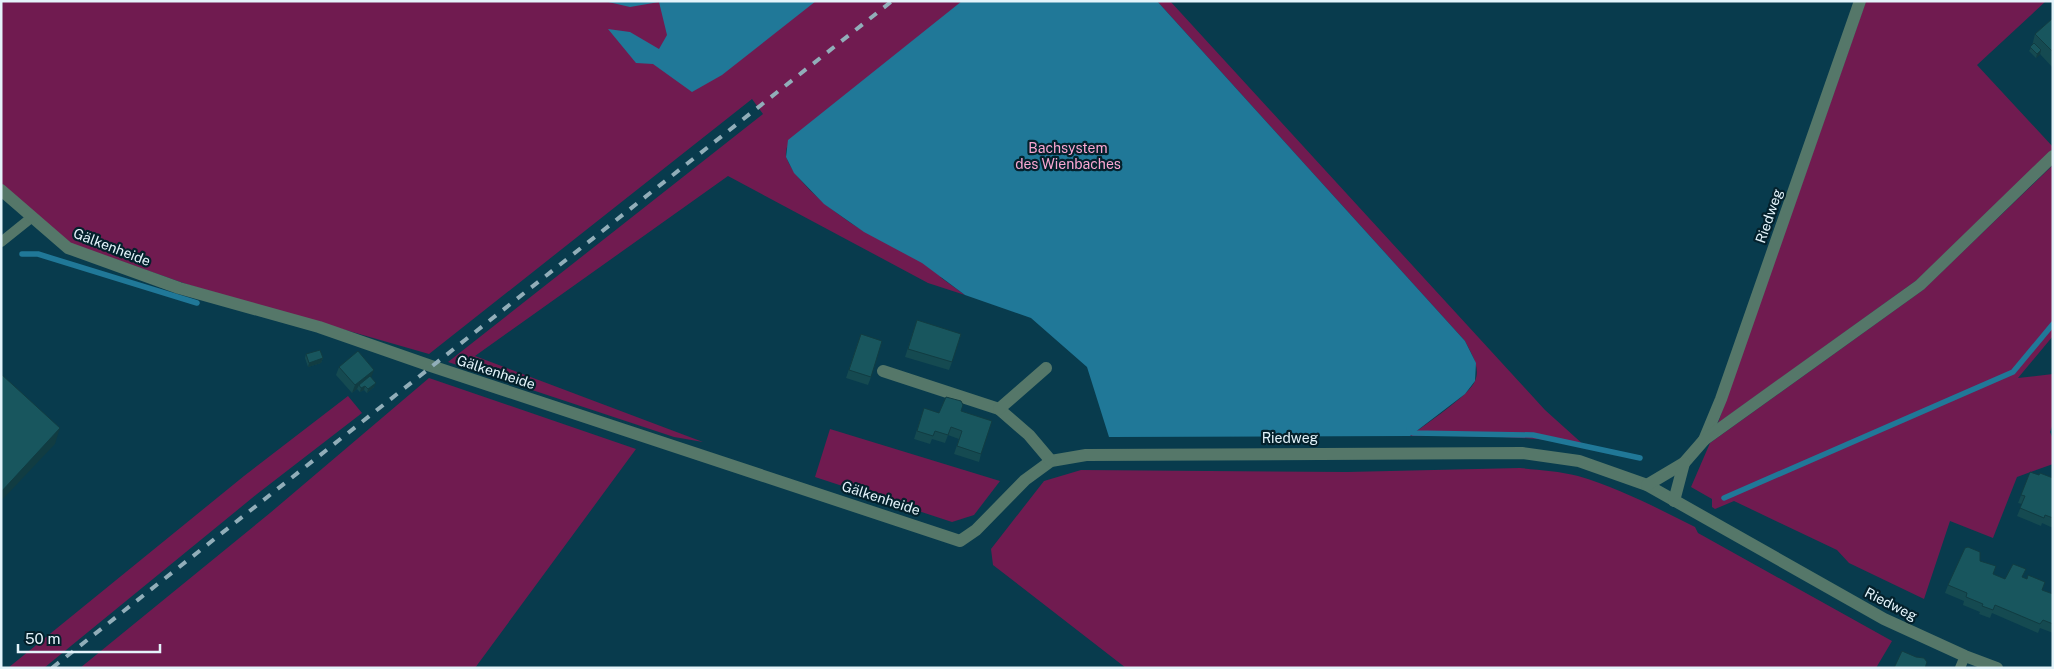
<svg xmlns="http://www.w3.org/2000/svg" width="2054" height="669" font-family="'Public Sans',sans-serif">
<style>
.green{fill:#701b50;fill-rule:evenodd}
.water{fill:#207898}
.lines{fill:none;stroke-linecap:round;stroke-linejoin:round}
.stream{stroke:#207898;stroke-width:5.5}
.service{stroke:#557769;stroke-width:10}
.minor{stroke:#557769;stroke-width:12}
.rail{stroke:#91aeb9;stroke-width:4;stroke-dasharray:9 9;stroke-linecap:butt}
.wall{fill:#154a51}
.shaded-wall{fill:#113c42}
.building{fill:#18565e;stroke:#113c42}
.labels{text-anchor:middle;stroke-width:4.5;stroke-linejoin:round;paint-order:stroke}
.park-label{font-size:14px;fill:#faa7d2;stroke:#04212c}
.street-label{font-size:14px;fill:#e4f4fb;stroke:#04212c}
</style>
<rect width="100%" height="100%" fill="#083b4d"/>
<g class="green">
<path d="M 1,1 L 1136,1 L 1096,364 L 1012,301 L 940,277 L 965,295 L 928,283 L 728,176 L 475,356 L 703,442 L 674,437 L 448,362 L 763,114 L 752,99 L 429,354 L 189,285 L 69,243 L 29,210 L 1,183 ZM 787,147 L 866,232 C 843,220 796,184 787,159 C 785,155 786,151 787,147 Z"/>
<path d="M 1157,1 L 1170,1 L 1545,410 L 1585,446 C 1527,434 1468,437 1410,436 C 1424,425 1469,396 1475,381 C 1481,367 1471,353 1465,341 Z"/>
<polygon points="1866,1 2046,1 1977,65 2053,147 2053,149 1917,280 1718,423"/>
<polygon points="2053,165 2053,336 2018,378 2053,374 2053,424 2050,432 2053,439 2053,464 2017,477 1993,538 1950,521 1924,599 1849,563 1837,550 1734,501 1715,509 1712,507 1712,499 1691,487 1710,443 1923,290"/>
<polygon points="429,378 636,449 475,668 80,668 270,513"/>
<polygon points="348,396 362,413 257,494 44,668 8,668 244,476"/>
<polygon points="830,429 1000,481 974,515 952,522 815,477"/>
<path d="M 1520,468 C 1539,470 1559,471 1578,476 C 1619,488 1657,508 1695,527 L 1698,533 L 1892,641 L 1876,668 L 1126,668 L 993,565 L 991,549 L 1044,481 L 1081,470 L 1347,472 Z"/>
</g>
<g class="water">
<polygon points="604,1 816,1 722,75 692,92 653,64 636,63 608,29 630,32 659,49 667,35 659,2 630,7"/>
<polygon points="962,1 1157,1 1465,341 1476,363 1475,381 1465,394 1410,436 1109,437 1087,367 1031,318 965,295 922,263 864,232 824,204 794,173 786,157 788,140"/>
</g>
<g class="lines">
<g class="stream">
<polyline points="22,254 38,254 197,303"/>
<polyline points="1409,429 1413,433 1533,435 1640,458"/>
<polyline points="1724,498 2013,372 2053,324"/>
</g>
<g class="service">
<polyline points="1,242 31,218"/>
<polyline points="1960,668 1965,656"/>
</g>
<g class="minor">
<polyline points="1,190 68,248 179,288 319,327 431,366 960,541 976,530 1025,480 1051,461 1086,455 1522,453 1579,461 1647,485 1884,619 1965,656 1997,668"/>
<polyline points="883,371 999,409 1029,435 1051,461"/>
<polyline points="999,409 1046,368"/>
<polyline points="1704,440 1721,399 1860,1"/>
<polyline points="1647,485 1684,463 1704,440 1920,285 2053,156"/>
<polyline points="1674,501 1684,463"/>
</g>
<polyline class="rail" points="52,668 892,1"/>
</g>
<g class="wall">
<polygon points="2053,18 2053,68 2040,54 2036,58 2029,51 2032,46 2035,34"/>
<polygon points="917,320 952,362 949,370 905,357"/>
<polygon points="858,342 871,377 868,385 846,378"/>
<polygon points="306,354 323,358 321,363 308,367 305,358"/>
<polygon points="339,367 371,377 374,387 367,393 364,390 360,392 357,389 352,393 336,375"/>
<polygon points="924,408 939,413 961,411 981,454 979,462 954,454 959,439 948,435 945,443 932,439 930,444 914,439"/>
<polygon points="2030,472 2039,475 2053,478 2053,528 2042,523 2041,526 2017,516 2022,504 2018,503"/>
<polygon points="1980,561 1993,574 2005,579 2022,577 2042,590 2053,594 2053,633 2040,628 2038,633 1992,613 1990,618 1979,614 1980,612 1963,605 1964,601 1945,593 1948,585"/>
</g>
<g class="shaded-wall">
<polygon points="2041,50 2040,55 2036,58 2037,54"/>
<polygon points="323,358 321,363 308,367 309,363"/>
<polygon points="374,370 371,378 359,385 357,389 352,393 355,385"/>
<polygon points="376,383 374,387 367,393 368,389"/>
<polygon points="365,386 364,390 360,392 361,388"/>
<polygon points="60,428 55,444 1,501 1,492"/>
</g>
<g class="building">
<polygon points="2053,18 2053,52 2035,34"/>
<polygon points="2034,43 2041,50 2037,54 2030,47"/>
<polygon points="917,320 961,334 952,362 908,349"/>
<polygon points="861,334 882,341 871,377 849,370"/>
<polygon points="320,350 323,358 309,363 306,354"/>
<polygon points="358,351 374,370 355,385 339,367"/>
<polygon points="1,374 60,428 1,492"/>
<polygon points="370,376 376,383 368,389 365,386 361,388 359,385"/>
<polygon points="946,397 961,401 963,405 961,411 992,421 981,454 957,446 962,431 951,427 948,435 935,431 933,436 917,431 924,408 939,413"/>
<polygon points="2030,472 2039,475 2040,473 2053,478 2053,518 2045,515 2044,518 2020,508 2025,496 2021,495"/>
<polygon points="1968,547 1980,552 1980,561 1996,566 1993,574 2005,579 2013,564 2026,569 2022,577 2027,579 2028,575 2045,582 2042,590 2053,594 2053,624 2043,620 2040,624 1995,605 1993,610 1982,606 1983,604 1966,597 1967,593 1948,585 1965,548"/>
<polygon points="1902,651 1916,657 1924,658 1927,662 1925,668 1894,668"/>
</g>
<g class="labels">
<g class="park-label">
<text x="1068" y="153">Bachsystem<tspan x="1068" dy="16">des Wienbaches</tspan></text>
</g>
<g class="street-label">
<text transform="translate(1769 216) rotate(-71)" y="5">Riedweg</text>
<text transform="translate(112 247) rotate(21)" y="5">Gälkenheide</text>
<text transform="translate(496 372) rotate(18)" y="5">Gälkenheide</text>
<text x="1290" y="443">Riedweg</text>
<text transform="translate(881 498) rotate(18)" y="5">Gälkenheide</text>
<text transform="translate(1891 604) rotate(27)" y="5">Riedweg</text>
</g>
</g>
<rect width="2054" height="669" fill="none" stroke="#e4f4fb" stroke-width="5"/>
<path d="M18 644v8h142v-8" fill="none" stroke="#e4f4fb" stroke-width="2.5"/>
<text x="25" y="644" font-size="15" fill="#e4f4fb" stroke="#04212c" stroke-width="4" paint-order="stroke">50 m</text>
</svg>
